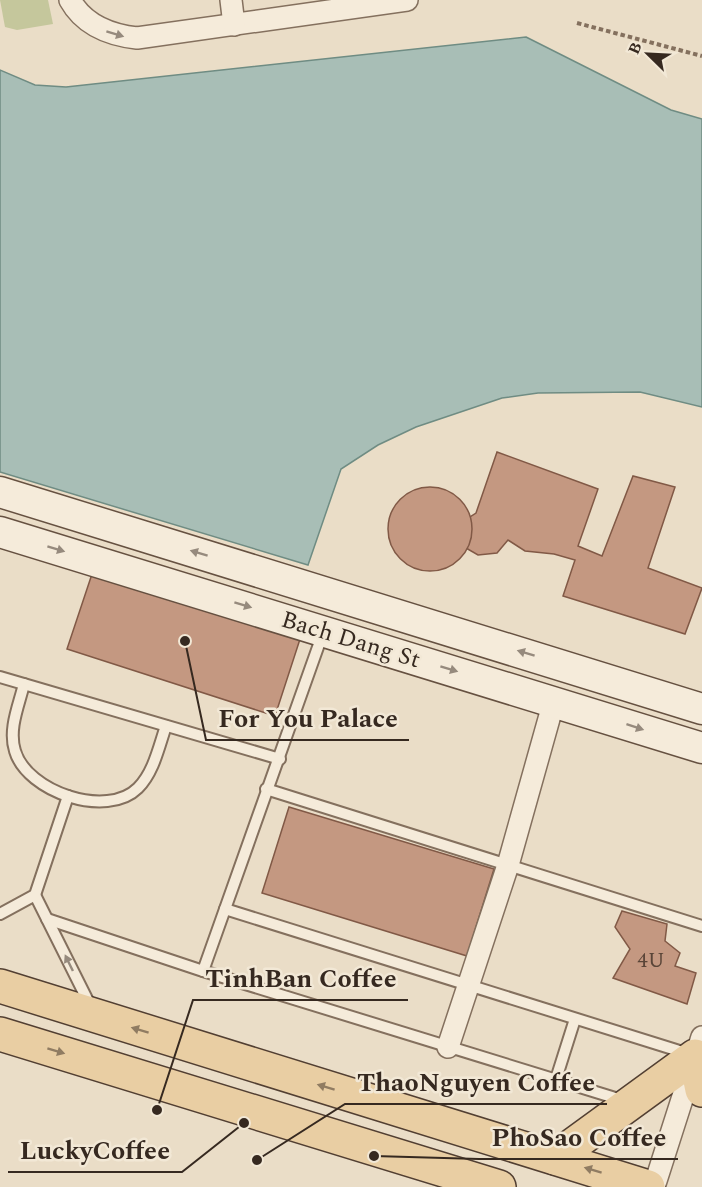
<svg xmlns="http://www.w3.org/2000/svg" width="702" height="1187" font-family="Spectral,serif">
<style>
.green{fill:#c5c79c}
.water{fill:#a8beb6;stroke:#6f8c83;stroke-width:1.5}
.building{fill:#c49881;stroke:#815946;stroke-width:1.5}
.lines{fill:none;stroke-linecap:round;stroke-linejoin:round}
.service-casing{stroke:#84705e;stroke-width:14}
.minor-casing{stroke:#84705e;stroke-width:24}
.secondary-casing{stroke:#665141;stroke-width:33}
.primary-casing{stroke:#523f32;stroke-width:36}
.path{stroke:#84705e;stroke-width:4;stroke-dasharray:4.5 3;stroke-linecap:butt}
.service{stroke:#f5ebda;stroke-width:10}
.minor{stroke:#f5ebda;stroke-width:21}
.secondary{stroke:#f5ebda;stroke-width:30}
.primary{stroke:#e9cea3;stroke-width:33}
.oneway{fill:#968a7d}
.oneway2{fill:#907c62}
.labels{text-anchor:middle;stroke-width:5;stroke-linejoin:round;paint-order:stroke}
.number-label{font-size:21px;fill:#5a4538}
.street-label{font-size:24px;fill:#362920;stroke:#f2e8d6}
.leader{fill:none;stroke:#362920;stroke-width:2}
.callout-dot{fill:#362920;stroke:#f2e8d6;stroke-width:2}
.callout-label{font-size:26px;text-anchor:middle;font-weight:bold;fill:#362920;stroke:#f2e8d6;stroke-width:5;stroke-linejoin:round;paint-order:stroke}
</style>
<rect width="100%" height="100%" fill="#eaddc7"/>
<polygon class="green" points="0,0 48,0 53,24 17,30 5,27"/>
<polygon class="water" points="526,37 671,110 702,119 702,407 640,392 538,393 502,398 416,427 378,445 341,469 308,565 0,472 0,70 35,85 66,87"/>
<g class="building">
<polygon points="497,452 598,489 578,546 602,556 633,476 675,487 648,568 702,588 685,634 563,596 575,560 554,554 525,551 508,540 497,553 478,555 466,548 470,517 476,513"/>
<circle cx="430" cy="529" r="42"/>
<polygon points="95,565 302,633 275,716 67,649"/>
<polygon points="289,807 494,869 467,956 262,893"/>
<polygon points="622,911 667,924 665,941 680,953 675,966 696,973 687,1004 613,978 630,949 615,927"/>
</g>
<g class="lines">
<defs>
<g id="service">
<polyline points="0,677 280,759"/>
<path d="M 24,684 C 19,705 8,729 15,751 C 27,792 107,819 138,788 C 154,772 159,746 166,726"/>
<polyline points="266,789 702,926"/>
<polyline points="35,895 91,1007"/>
<polyline points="225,909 689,1054"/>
<polyline points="0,914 35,895 68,796"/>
<polyline points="47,919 203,971 625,1101"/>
<polyline points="203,971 323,633"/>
<polyline points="556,1079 575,1019"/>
</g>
<g id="minor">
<path d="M 70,0 C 84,25 110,35 137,38 L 407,0"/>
<polyline points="231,0 234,25"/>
<polyline points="448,1047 508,865 554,701"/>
<polyline points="654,1187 702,1037"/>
</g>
<g id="secondary">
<polyline points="0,492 702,709"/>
<polyline points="0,532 702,748"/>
</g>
<g id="primary">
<polyline points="0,986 648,1187"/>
<polyline points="0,1034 499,1187"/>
<polyline points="555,1158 695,1056 702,1090"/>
</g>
</defs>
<use href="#service" class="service-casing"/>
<use href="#minor" class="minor-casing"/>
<use href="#secondary" class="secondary-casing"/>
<use href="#primary" class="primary-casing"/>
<polyline class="path" points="577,23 702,56"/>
<use href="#service" class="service"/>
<use href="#minor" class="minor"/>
<use href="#secondary" class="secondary"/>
<use href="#primary" class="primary"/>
</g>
<defs><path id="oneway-solid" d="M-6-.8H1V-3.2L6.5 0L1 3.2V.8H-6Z" transform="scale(1.5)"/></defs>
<g class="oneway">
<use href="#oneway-solid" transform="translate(115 34) rotate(17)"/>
<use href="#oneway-solid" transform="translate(56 549) rotate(17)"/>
<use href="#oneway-solid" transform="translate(199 553) rotate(-163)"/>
<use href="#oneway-solid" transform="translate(243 605) rotate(17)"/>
<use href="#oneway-solid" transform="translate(526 653) rotate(-163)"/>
<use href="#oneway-solid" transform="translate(449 669) rotate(17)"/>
<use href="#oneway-solid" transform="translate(635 727) rotate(18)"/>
<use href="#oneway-solid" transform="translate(69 963) rotate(-116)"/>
</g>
<g class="oneway2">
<use href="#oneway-solid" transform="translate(140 1030) rotate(-163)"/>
<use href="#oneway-solid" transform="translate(56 1051) rotate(17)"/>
<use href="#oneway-solid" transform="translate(326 1087) rotate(-163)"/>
<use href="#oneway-solid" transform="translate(593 1170) rotate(-163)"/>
</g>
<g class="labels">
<g class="number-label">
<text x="651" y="967">4U</text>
</g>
<g class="street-label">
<text transform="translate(351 639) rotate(17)" y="8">Bach Dang St</text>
</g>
</g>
<path class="leader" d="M185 641L206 740H409M157 1110L193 1000H408M257 1160L345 1104H607M374 1156L479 1159H678M244 1123L182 1172H8"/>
<g class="callout-dot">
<circle cx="185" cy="641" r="6"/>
<circle cx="157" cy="1110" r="6"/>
<circle cx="257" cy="1160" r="6"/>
<circle cx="374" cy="1156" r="6"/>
<circle cx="244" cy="1123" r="6"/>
</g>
<g class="callout-label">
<text x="308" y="727">For You Palace</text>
<text x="301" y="987">TinhBan Coffee</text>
<text x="476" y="1091">ThaoNguyen Coffee</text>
<text x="579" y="1146">PhoSao Coffee</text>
<text x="95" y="1159">LuckyCoffee</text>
</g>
<g transform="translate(648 54) rotate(294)" stroke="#f2e8d6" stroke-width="4.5" paint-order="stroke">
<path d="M0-4.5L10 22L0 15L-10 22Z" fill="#362920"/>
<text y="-9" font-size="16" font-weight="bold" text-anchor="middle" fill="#362920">B</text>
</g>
</svg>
